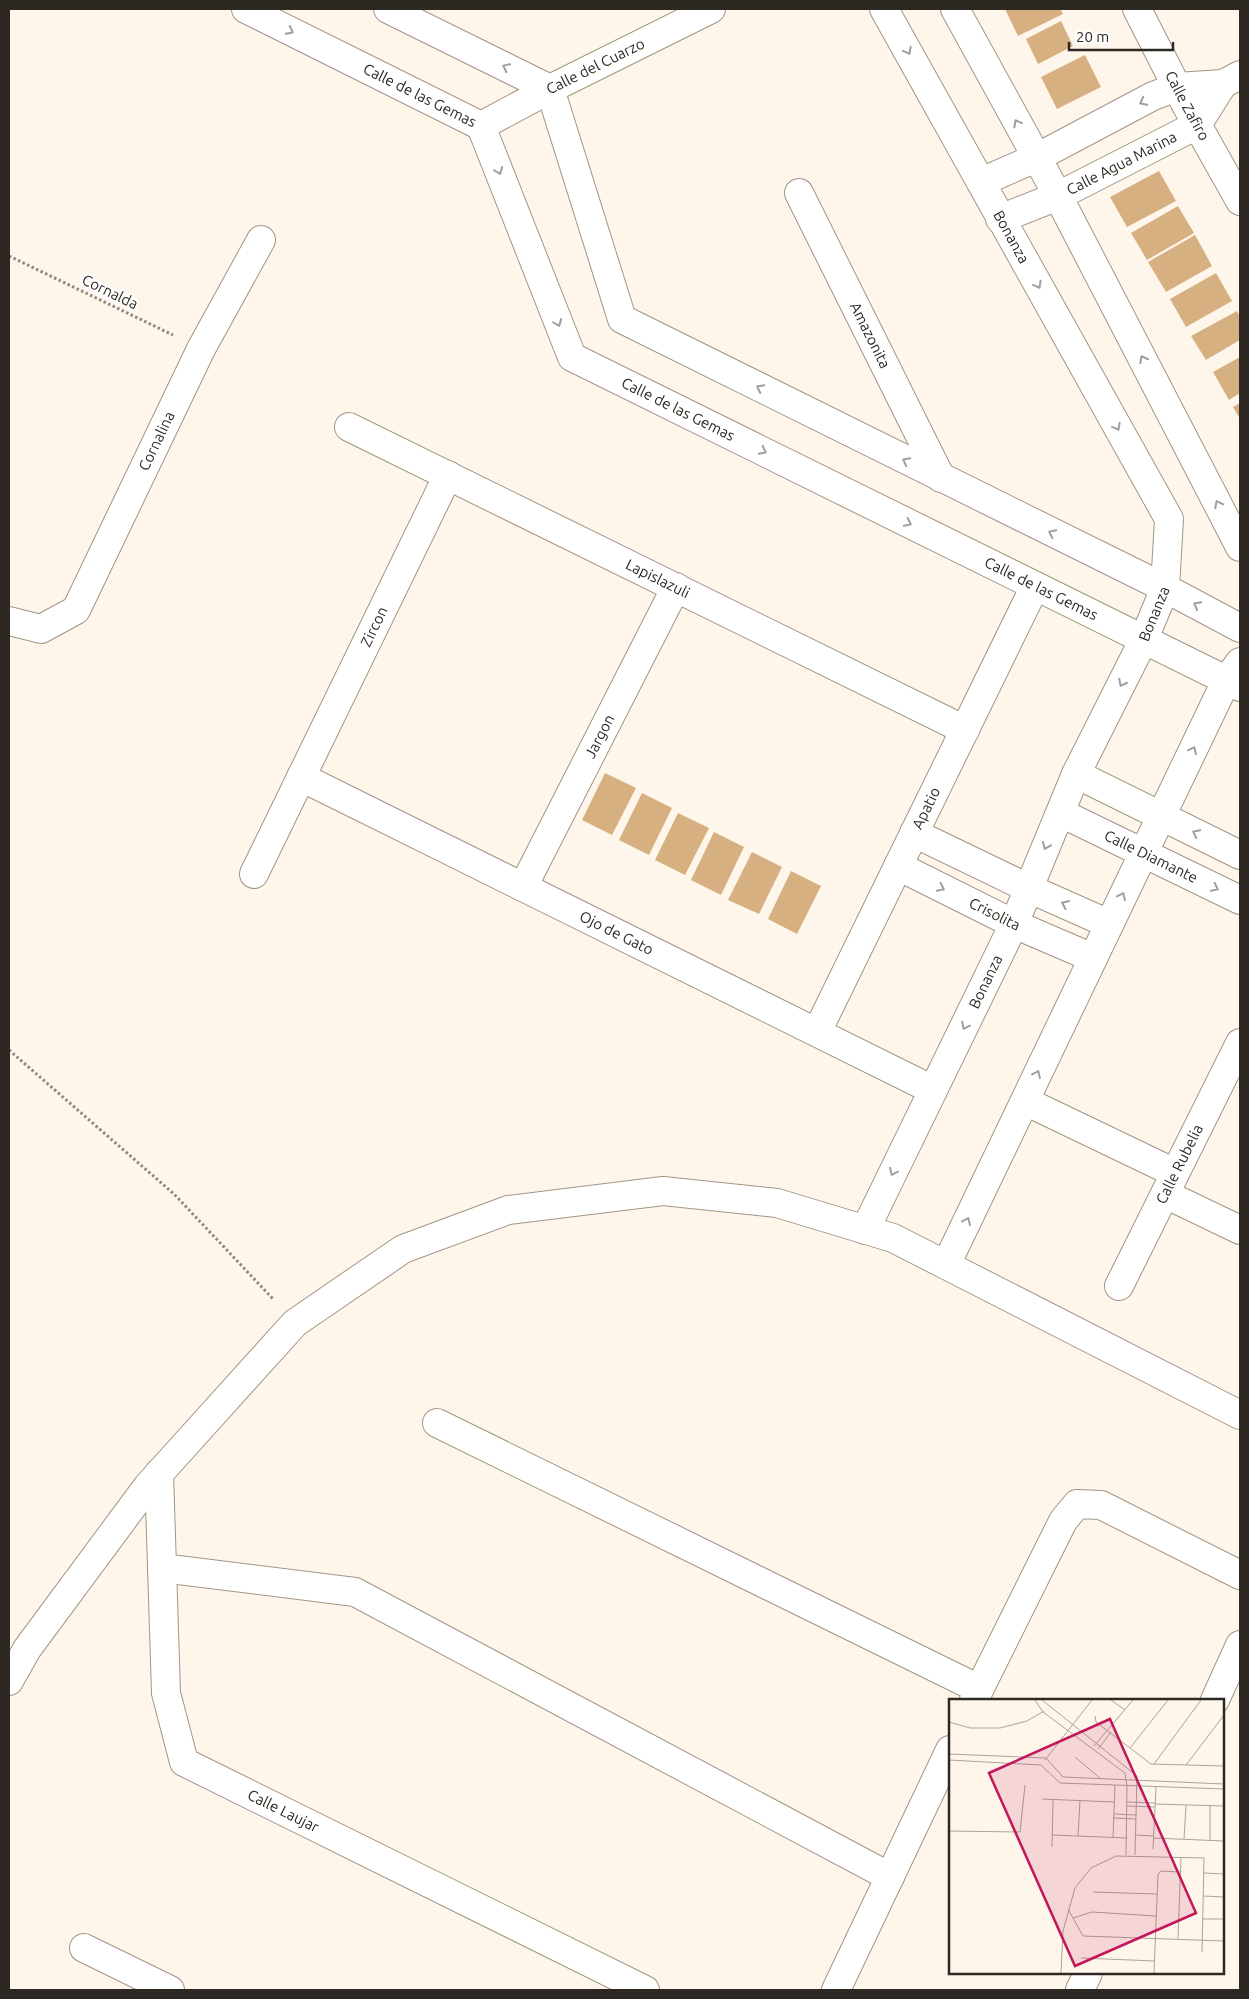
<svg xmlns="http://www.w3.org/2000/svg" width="1249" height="1999" font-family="Ubuntu,sans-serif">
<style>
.building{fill:#d6b080}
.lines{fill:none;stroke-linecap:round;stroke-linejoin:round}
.minor-casing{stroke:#a39584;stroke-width:30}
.tertiary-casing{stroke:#a39584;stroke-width:30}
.path{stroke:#8f887f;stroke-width:3;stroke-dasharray:2.5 2.5;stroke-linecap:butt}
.minor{stroke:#fff;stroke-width:28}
.tertiary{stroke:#fff;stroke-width:28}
.oneway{stroke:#a19e9c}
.labels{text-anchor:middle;stroke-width:5;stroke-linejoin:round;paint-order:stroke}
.street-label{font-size:15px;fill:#2e2822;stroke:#fff}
.inset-road{fill:none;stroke:#aba49b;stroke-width:1}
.view{fill:#c2185b;fill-opacity:0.15;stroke:#c2185b;stroke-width:2.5}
.inset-edge{fill:none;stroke:#2e2822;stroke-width:2.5}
</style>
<rect width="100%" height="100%" fill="#fff6eb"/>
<g class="building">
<polygon points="1005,9 1060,9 1063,14 1018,36"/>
<polygon points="1061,21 1073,46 1038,64 1026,39"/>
<polygon points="1085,55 1101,87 1057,109 1041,77"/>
<polygon points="1159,171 1176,201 1127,227 1110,197"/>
<polygon points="1178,206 1194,233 1147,260 1131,233"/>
<polygon points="1195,235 1212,266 1166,292 1148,262"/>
<polygon points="1216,273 1232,301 1186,327 1170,299"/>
<polygon points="1237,311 1240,317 1240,340 1206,360 1191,336"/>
<polygon points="1240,357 1240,393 1229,400 1213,372"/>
<polygon points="1240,403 1240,419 1233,407"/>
<polygon points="605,773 636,788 612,835 582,820"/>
<polygon points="642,793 672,808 649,855 619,840"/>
<polygon points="678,813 709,828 685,875 655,860"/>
<polygon points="714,832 744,847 721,895 691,880"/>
<polygon points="752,852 782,867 759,914 728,900"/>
<polygon points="791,871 821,886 797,934 768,919"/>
</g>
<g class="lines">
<defs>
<g id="minor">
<polyline points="955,9 1058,196 1240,547"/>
<path id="s1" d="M 1137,9 L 1186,105 L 1240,201"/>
<path id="s2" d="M 481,126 L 550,89 L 711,9"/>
<polyline points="981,182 1036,158 1153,96 1177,87 1223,84 1240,75"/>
<path id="s3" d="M 799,193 L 941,478"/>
<path id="s4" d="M 1000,219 L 1058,196 L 1197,125 L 1223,84"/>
<path id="s5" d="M 349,427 L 965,730"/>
<path id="s6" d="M 9,621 L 41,629 L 76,610 L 201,349 L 261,240"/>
<polyline points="1240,662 1226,681 946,1265 1240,1415"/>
<polyline points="1076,774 1240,855"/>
<path id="s7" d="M 301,777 L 933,1090"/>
<path id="s8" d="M 1061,813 L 1240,900"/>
<polyline points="914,833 1028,888 1109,924"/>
<path id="s9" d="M 898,866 L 1014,924 L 1093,958"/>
<path id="s10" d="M 254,874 L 448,475"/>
<path id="s11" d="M 523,887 L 676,587"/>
<path id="s12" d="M 817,1032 L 1035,586"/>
<polyline points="1025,1101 1175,1173"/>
<polyline points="1165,1194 1240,1230"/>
<path id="s13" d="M 865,1230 L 1014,924 L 1076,774 L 1144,639 L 1165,588 L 1169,519 L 884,9"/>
<path id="s14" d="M 1119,1286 L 1240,1043"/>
<polyline points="437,1423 979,1689"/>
<path id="s15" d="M 159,1473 L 166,1693 L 184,1762 L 645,1990"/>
<polyline points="162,1568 355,1592 890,1877"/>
<polyline points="974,1700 1063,1521 1077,1504 1101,1505 1240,1575"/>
<polyline points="1215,1700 1240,1645"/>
<polyline points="84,1948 170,1990"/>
<polyline points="836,1990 950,1750"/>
<polyline points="1080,1990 1088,1973"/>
</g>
<g id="tertiary">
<path id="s16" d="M 246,9 L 481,126 L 572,357 L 1240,687"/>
<polyline points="388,9 550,89 622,319 1165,588 1240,628"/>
<polyline points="9,1681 27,1649 147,1487 295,1323 403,1249 508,1210 663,1191 777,1203 893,1238 946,1265"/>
</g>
</defs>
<use href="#minor" class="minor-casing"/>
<use href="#tertiary" class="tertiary-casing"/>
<g class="path">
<polyline points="9,256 173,335"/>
<polyline points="9,1050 174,1194 274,1300"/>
</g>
<use href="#minor" class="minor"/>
<use href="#tertiary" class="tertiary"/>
</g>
<defs><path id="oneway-chevron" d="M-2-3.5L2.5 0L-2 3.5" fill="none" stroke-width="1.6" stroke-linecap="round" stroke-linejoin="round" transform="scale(1.25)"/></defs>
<g class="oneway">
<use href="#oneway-chevron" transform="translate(290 31) rotate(27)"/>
<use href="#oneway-chevron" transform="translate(908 51) rotate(61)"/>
<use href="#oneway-chevron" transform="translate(506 67) rotate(-154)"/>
<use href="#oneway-chevron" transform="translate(1143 102) rotate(152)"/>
<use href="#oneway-chevron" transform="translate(1017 123) rotate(-119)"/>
<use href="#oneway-chevron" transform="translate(499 171) rotate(69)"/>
<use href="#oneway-chevron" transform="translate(1038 285) rotate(61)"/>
<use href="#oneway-chevron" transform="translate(558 323) rotate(69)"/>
<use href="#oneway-chevron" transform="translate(1143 359) rotate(-117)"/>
<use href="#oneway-chevron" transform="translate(760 388) rotate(-153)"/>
<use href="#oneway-chevron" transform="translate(1117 427) rotate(61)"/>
<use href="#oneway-chevron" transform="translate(763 451) rotate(26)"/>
<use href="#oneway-chevron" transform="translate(906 461) rotate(-153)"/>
<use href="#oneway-chevron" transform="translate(1218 504) rotate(-117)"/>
<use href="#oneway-chevron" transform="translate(908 523) rotate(26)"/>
<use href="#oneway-chevron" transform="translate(1052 533) rotate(-154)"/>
<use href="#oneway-chevron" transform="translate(1197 605) rotate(-152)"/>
<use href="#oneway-chevron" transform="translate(1122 683) rotate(117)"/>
<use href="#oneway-chevron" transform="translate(1193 750) rotate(-64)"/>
<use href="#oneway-chevron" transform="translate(1196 833) rotate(-154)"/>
<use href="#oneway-chevron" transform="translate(1046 846) rotate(113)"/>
<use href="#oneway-chevron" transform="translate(941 888) rotate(26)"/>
<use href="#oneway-chevron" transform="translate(1215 888) rotate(26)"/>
<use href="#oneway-chevron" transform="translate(1122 896) rotate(-65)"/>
<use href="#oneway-chevron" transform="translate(1065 904) rotate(-156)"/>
<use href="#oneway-chevron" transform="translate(965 1026) rotate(116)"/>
<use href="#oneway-chevron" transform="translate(1037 1074) rotate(-65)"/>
<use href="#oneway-chevron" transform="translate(893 1172) rotate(116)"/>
<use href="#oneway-chevron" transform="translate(967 1221) rotate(-65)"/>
</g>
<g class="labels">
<g class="street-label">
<text dy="5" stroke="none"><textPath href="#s2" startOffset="129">Calle del Cuarzo</textPath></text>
<text dy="5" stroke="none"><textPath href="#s16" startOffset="194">Calle de las Gemas</textPath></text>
<text dy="5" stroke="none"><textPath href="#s1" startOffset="109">Calle Zafiro</textPath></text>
<text dy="5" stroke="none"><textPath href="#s4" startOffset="134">Calle Agua Marina</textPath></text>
<text transform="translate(1011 237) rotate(61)" y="5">Bonanza</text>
<text transform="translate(110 292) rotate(26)" y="5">Cornalda</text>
<text dy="5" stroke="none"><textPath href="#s3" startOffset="159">Amazonita</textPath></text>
<text dy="5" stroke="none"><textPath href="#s16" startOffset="629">Calle de las Gemas</textPath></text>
<text dy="5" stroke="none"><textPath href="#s6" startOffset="260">Cornalina</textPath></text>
<text dy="5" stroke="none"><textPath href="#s5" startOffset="344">Lapislazuli</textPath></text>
<text dy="5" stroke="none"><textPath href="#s16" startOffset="1034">Calle de las Gemas</textPath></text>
<text dy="5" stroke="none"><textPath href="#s13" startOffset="681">Bonanza</textPath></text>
<text dy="5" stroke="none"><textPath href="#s10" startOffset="275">Zircon</textPath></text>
<text dy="5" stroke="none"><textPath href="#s11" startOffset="169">Jargon</textPath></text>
<text dy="5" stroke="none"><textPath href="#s12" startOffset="249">Apatio</textPath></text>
<text dy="5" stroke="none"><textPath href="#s8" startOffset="100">Calle Diamante</textPath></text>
<text dy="5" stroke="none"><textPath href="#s9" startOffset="108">Crisolita</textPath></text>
<text dy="5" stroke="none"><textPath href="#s7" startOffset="352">Ojo de Gato</textPath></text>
<text dy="5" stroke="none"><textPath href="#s13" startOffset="276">Bonanza</textPath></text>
<text dy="5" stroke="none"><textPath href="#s14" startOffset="136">Calle Rubelia</textPath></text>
<text dy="5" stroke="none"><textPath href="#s15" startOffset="402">Calle Laujar</textPath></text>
</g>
</g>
<g transform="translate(949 1699)">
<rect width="275" height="275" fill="#fff6eb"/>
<path class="inset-road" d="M 86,1 L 94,13 L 176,74 L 178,87 L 177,156M 93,1 L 188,77 L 186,156M 162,1 L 176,11M 146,17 L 147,23 L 202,65 L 275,67M 0,23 L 21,29 L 51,29 L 78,22 L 95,12M 145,47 L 184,1M 181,49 L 219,1M 149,50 L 162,33M 0,55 L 97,59 L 114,78 L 275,85M 126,58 L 152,80M 0,61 L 92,66 L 111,84 L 275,90M 96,61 L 143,1M 205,65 L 252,1M 237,66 L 275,16M 93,100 L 165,103M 178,103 L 206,104M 206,105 L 275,107M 178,107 L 206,108M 165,115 L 187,116M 164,119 L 187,120M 0,132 L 71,133 L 76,86M 103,136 L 178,139M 187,136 L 204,137M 129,137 L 131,102M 164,139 L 166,86M 204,139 L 275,142M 235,140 L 237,106M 261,141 L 261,107M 103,148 L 104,101M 204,150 L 207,88M 255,174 L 275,175M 144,193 L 208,195M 254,197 L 275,198M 119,210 L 134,237 L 275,242M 124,219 L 143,213 L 207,217M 254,220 L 275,220M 229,240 L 232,158M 132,259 L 206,262M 112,274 L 114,232 L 126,189 L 142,169 L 167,157 L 255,159 L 253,253M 205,274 L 209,175 L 212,172 L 231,173"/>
<path class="view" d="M 161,20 L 247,214 L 126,267 L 40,74 Z"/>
<rect width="275" height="275" class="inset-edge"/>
</g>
<rect width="1249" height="1999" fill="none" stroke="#2e2822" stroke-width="20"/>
<path d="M1069 42v8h104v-8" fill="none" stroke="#2e2822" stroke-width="2.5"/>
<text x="1076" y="42" font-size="15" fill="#2e2822" stroke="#ffffff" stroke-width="4" paint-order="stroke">20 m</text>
</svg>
